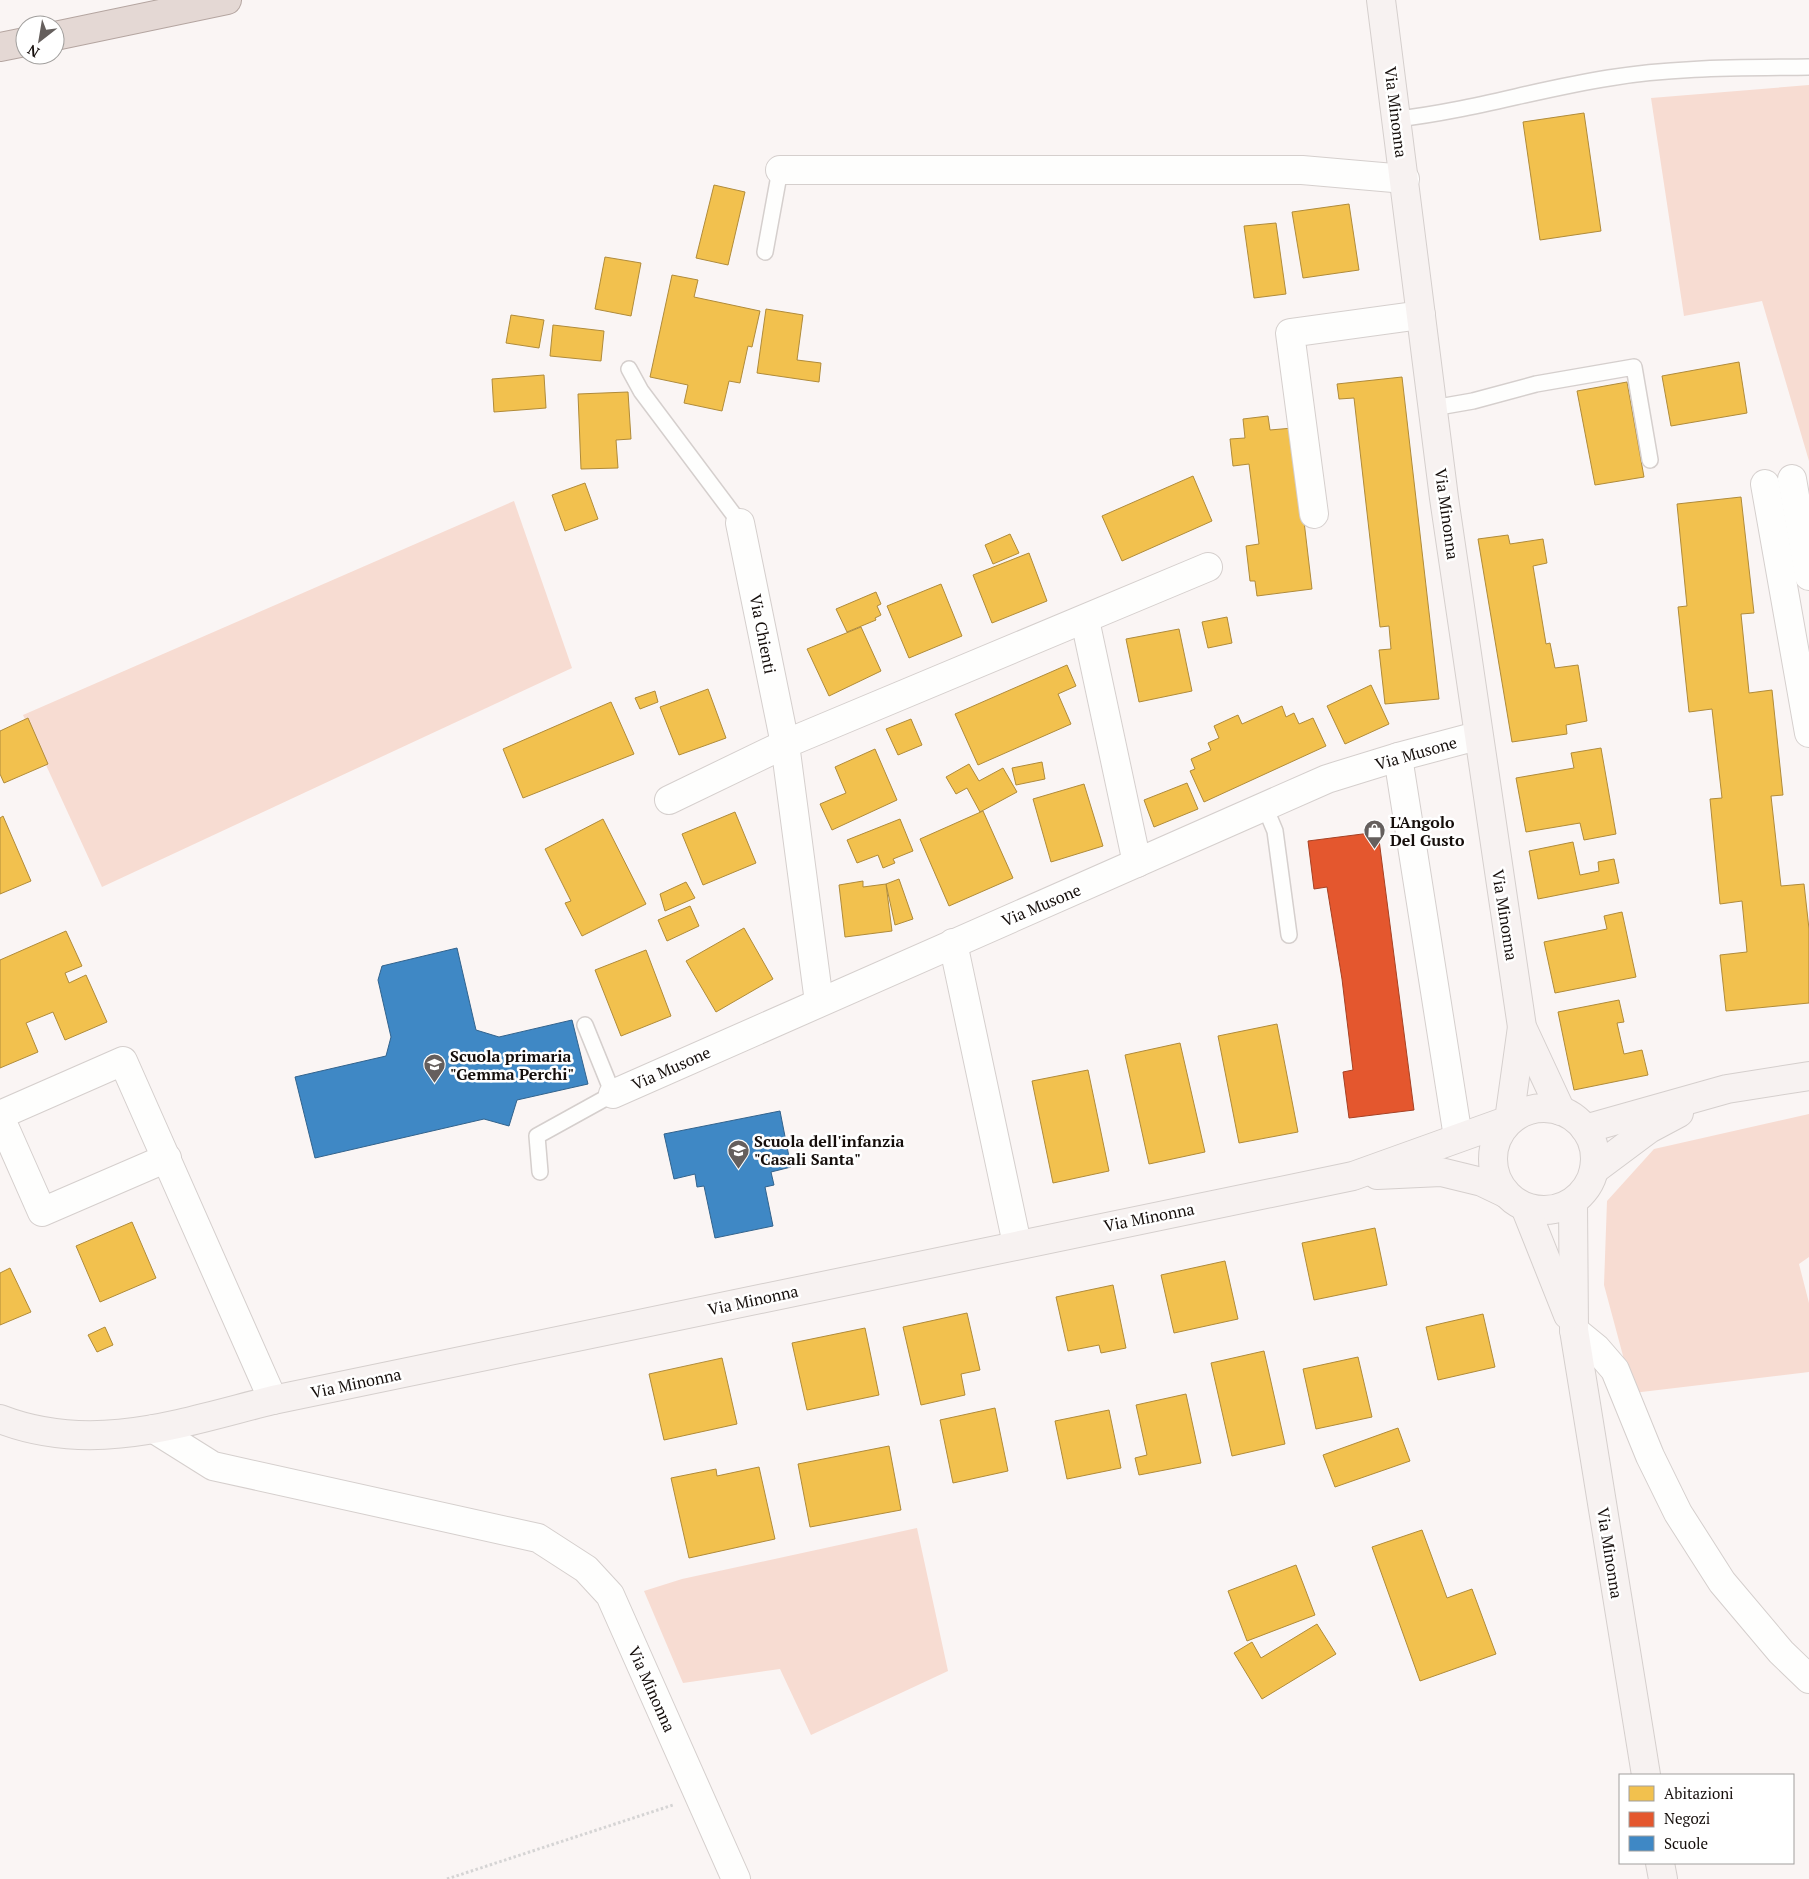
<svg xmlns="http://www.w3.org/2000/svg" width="1809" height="1879" font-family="'PT Serif',serif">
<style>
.green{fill:#f7dcd2}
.homes{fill:#f2c14e;stroke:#b08b3a}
.shops{fill:#e4572e;stroke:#a64124}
.schools{fill:#3f88c5;stroke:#32638d}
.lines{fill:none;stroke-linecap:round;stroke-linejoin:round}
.lane-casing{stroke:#d5cfcd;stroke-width:18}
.street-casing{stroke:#d5cfcd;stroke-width:30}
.secondary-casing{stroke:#d5cfcd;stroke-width:30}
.highway-casing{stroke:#b4a5a0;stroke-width:30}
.path{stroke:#d5d4d4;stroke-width:3;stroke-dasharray:2.5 2.5;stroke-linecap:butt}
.lane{stroke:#fefefd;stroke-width:15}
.street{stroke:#fefefd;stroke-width:28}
.secondary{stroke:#f7f2f1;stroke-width:28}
.highway{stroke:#e4d8d4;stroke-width:28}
.labels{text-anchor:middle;stroke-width:5;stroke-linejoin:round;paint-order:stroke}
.street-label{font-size:16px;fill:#150e0b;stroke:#fff}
.poi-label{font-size:16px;font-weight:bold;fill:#150e0b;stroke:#fff;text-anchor:start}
</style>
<rect width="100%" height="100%" fill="#faf5f4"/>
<g class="green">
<polygon points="1809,85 1809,461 1762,301 1684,316 1651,98"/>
<polygon points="514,501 572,668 102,887 23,715"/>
<polygon points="1809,1114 1809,1257 1799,1264 1809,1303 1809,1372 1633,1393 1604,1285 1607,1201 1654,1149"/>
<polygon points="917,1528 948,1671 811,1735 780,1669 683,1683 644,1591 682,1579"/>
</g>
<g class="homes">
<polygon points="1584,113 1601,231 1540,240 1523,122"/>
<polygon points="714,185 745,192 728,265 696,258"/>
<polygon points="1349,204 1359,270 1303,278 1292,212"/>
<polygon points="1276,223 1286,294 1254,298 1244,226"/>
<polygon points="605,257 641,263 631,316 595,309"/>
<polygon points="672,275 698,280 694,297 760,311 752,347 748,346 740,383 729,381 722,411 684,403 688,385 650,377"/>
<polygon points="766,309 803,315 797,360 821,363 819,382 757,373"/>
<polygon points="511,315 544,320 539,348 506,343"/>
<polygon points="553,325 604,331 601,361 550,356"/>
<polygon points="1739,362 1747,413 1671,426 1662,376"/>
<polygon points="544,375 546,408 494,412 492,379"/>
<polygon points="1402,377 1439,699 1385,704 1379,650 1391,649 1389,626 1380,627 1354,398 1339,399 1337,384"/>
<polygon points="1627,382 1644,477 1595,485 1577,391"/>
<polygon points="628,392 631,439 616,440 618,468 581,469 578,394"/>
<polygon points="1268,416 1270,430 1293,428 1312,589 1257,596 1255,581 1250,581 1246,546 1259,544 1249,464 1233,466 1230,439 1245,438 1243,419"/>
<polygon points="1193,476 1212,521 1122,561 1102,516"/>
<polygon points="585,483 598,519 565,531 552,495"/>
<polygon points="1741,497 1754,613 1741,614 1749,693 1772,690 1783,795 1771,796 1781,886 1804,884 1809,929 1809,1003 1726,1011 1720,955 1747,952 1742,901 1720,904 1710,799 1722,798 1712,709 1689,712 1678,607 1687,606 1677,504"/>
<polygon points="1010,534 1019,553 993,564 985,545"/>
<polygon points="1508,535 1510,544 1543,539 1547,563 1533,566 1546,644 1550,643 1555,668 1578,665 1587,721 1566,725 1567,734 1512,742 1478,539"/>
<polygon points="1029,553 1047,601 992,623 973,575"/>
<polygon points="941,584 962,636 909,658 887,606"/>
<polygon points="876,592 881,604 877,606 881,615 875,618 876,620 847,632 836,609"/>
<polygon points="1227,617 1232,643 1208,648 1202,622"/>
<polygon points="861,627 881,671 829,696 807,649"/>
<polygon points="1179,629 1192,691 1139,702 1126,639"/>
<polygon points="1067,665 1076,686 1058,694 1071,724 978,765 955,714"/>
<polygon points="1371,685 1389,724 1345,744 1327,706"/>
<polygon points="708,689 726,738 679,755 660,707"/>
<polygon points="655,691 658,702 640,709 635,698"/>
<polygon points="611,702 634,754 523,798 503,749"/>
<polygon points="1282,706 1286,717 1294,713 1299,724 1313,718 1326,746 1204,802 1190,771 1195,769 1191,759 1211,750 1208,743 1219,738 1214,726 1238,715 1242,724"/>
<polygon points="28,718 48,764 4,783 0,774 0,731"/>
<polygon points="911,719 922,745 898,755 886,729"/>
<polygon points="1601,748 1616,834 1584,840 1580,823 1526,832 1516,778 1574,768 1571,753"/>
<polygon points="875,749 897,800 832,830 820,804 846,793 835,767"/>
<polygon points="1042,762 1045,779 1016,785 1012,768"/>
<polygon points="969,764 979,781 1003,768 1017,792 980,812 967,788 956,794 946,777"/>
<polygon points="1187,783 1198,809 1154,827 1144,800"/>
<polygon points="1084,784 1103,846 1051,862 1033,799"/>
<polygon points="983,811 1013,878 949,906 920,839"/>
<polygon points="735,812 756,863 703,885 682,834"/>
<polygon points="3,816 31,881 0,894 0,818"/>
<polygon points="603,819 646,904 582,936 565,903 571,901 545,849"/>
<polygon points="900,819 913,851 893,859 895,863 883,868 878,855 857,863 847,840"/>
<polygon points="1573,842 1580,875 1599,871 1598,862 1614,859 1619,883 1538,899 1529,851"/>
<polygon points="899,879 913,919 895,925 886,884"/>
<polygon points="863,881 863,887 886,884 892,931 845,937 839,885"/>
<polygon points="686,882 695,898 665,911 660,894"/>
<polygon points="690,906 699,926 667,941 658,920"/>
<polygon points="1622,912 1636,977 1555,993 1544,942 1607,929 1604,916"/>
<polygon points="744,928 773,979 716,1012 686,961"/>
<polygon points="66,931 82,966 65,973 69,983 86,975 107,1022 65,1040 53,1012 26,1023 38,1052 0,1068 0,960"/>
<polygon points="646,950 671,1016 621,1036 595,970"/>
<polygon points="1619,1000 1624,1022 1617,1023 1624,1054 1642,1050 1648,1075 1574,1090 1558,1012"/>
<polygon points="1277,1024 1298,1132 1239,1143 1218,1036"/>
<polygon points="1180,1043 1205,1152 1149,1164 1125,1055"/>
<polygon points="1088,1070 1109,1171 1053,1183 1032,1081"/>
<polygon points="132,1222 156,1278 100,1302 76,1246"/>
<polygon points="1375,1228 1387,1285 1314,1300 1302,1243"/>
<polygon points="1225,1261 1238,1319 1174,1333 1161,1275"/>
<polygon points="10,1268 31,1312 0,1325 0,1273"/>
<polygon points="1113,1285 1126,1348 1101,1353 1099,1345 1068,1351 1056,1297"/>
<polygon points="967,1313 980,1370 961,1374 965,1395 921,1405 903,1327"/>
<polygon points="1483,1314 1495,1367 1438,1380 1426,1327"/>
<polygon points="105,1327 113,1345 97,1352 88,1335"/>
<polygon points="865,1328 879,1395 807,1410 792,1343"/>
<polygon points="1264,1351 1285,1444 1232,1456 1211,1363"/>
<polygon points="1358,1357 1372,1417 1316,1429 1303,1369"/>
<polygon points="722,1358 737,1424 664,1440 649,1374"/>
<polygon points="1186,1394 1201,1463 1139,1475 1135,1458 1147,1455 1136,1405"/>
<polygon points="995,1408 1008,1471 953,1483 940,1420"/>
<polygon points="1109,1410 1121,1468 1067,1479 1055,1421"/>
<polygon points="1398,1428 1410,1461 1335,1487 1323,1455"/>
<polygon points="889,1446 901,1510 810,1527 798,1464"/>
<polygon points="759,1467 775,1539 689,1558 671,1478 716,1469 717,1476"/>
<polygon points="1422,1530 1447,1598 1472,1589 1496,1654 1420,1681 1372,1547"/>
<polygon points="1296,1565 1315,1615 1247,1641 1228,1591"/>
<polygon points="1317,1624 1336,1654 1262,1699 1234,1653 1252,1642 1261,1658"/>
</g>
<polygon class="shops" points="1378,832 1414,1110 1349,1118 1343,1072 1353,1070 1342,979 1327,887 1314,889 1308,841"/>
<g class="schools">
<polygon points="457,948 476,1030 499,1037 572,1020 588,1084 517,1100 509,1126 484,1119 315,1158 295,1077 386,1056 391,1037 378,980 382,966"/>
<polygon points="780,1111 791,1167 771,1172 774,1185 765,1187 773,1226 715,1238 704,1186 697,1187 695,1174 674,1179 664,1134"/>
</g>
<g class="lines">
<defs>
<g id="lane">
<path d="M 1397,119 C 1469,111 1538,89 1609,78 C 1675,67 1742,68 1809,67"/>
<polyline points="765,252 780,170"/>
<polyline points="629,369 641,391 740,523"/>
<polyline points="1433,408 1473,401 1536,384 1634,367 1650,460"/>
<polyline points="1265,807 1275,831 1289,935"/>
<polyline points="540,1172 537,1136 613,1094 585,1025"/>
</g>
<g id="street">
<polyline points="780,170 1302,170 1405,179"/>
<polyline points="1792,479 1809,576"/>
<polyline points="1765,484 1809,733"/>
<polyline points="1314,514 1290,333 1421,315"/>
<polyline points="1085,620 1137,863"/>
<polyline points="1398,757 1458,1137"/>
<polyline points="669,800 785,744 740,523"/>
<polyline points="953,943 1017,1244"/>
<polyline points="819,1002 785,744 1208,567"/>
<polyline points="613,1094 1327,779 1398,757 1477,736"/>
<polyline points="0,1115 123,1061 273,1400"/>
<polyline points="0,1117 42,1212 167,1158"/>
<polyline points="1574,1330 1596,1348 1615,1370 1650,1456 1678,1513 1722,1582 1781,1652 1809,1679"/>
<polyline points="154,1429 213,1466 538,1538 586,1569 610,1595 736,1879"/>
</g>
<g id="secondary">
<polyline points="1381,0 1444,498 1522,1027 1561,1111"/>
<circle cx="1544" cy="1159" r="51"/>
<polyline points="1585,1129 1727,1089 1809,1076"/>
<polyline points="1594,1170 1649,1129 1679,1113"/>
<polyline points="1377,1175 1441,1172 1482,1182 1505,1193"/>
<polyline points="1573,1202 1574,1330 1646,1775"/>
<polyline points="1525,1207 1568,1315"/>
<path d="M 0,1419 C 93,1455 181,1423 273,1400 L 1353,1176 L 1509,1120 L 1522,1027"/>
<polyline points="1660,1863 1663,1879"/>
</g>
<g id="highway">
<polyline points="55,36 227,0"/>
<polyline points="0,47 25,42"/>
</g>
</defs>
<use href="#lane" class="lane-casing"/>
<use href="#street" class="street-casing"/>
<use href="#secondary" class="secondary-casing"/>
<use href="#highway" class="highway-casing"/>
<polyline class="path" points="447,1879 673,1805"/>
<use href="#lane" class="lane"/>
<use href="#street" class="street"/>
<use href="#secondary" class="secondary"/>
<use href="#highway" class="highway"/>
</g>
<defs>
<symbol id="shop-pin" viewBox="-11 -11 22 30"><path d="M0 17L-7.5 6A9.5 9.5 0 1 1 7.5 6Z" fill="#655f5d" stroke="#fff"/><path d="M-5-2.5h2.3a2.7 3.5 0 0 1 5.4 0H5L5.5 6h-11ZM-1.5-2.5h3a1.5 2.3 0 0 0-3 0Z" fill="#fff"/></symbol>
<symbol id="school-pin" viewBox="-11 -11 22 30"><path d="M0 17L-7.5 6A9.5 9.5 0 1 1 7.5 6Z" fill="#655f5d" stroke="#fff"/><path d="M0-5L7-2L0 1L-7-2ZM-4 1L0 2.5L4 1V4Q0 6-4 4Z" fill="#fff"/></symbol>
</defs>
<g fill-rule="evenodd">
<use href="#shop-pin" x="1362" y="818" width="25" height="34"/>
<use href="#school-pin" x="422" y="1052" width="25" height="34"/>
<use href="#school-pin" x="726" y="1138" width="25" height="34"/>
</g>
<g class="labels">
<g class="street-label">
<text transform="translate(1396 112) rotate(83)" y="6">Via Minonna</text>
<text transform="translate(1447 514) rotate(82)" y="6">Via Minonna</text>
<text transform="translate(763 634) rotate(79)" y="6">Via Chienti</text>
<text transform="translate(1416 753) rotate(-16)" y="6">Via Musone</text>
<text transform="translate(1041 905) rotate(-23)" y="6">Via Musone</text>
<text transform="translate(1505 915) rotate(81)" y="6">Via Minonna</text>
<text transform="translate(671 1068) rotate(-24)" y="6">Via Musone</text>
<text transform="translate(1149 1217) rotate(-11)" y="6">Via Minonna</text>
<text transform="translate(753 1300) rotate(-12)" y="6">Via Minonna</text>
<text transform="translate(356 1383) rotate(-12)" y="6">Via Minonna</text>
<text transform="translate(1610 1553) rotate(81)" y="6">Via Minonna</text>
<text transform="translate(652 1689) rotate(66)" y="6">Via Minonna</text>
</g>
<g class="poi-label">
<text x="1390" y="828">L'Angolo<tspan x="1390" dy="18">Del Gusto</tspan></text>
<text x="450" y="1062">Scuola primaria<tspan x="450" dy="18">"Gemma Perchi"</tspan></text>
<text x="754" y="1147">Scuola dell'infanzia<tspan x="754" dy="18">"Casali Santa"</tspan></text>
</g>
</g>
<rect x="1619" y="1774" width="175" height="90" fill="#ffffff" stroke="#a19f9d"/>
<rect x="1629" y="1786" width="25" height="15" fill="#f2c14e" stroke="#a19f9d"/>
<text x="1664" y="1799" font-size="15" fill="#150e0b">Abitazioni</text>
<rect x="1629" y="1812" width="25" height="15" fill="#e4572e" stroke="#a19f9d"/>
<text x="1664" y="1824" font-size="15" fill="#150e0b">Negozi</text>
<rect x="1629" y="1836" width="25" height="15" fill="#3f88c5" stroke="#a19f9d"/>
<text x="1664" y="1849" font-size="15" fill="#150e0b">Scuole</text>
<g transform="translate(40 40) rotate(211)"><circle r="24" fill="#ffffff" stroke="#a19f9d"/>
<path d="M0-4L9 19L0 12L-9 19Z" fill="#655f5d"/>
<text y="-8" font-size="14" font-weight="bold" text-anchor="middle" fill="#150e0b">N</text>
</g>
</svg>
